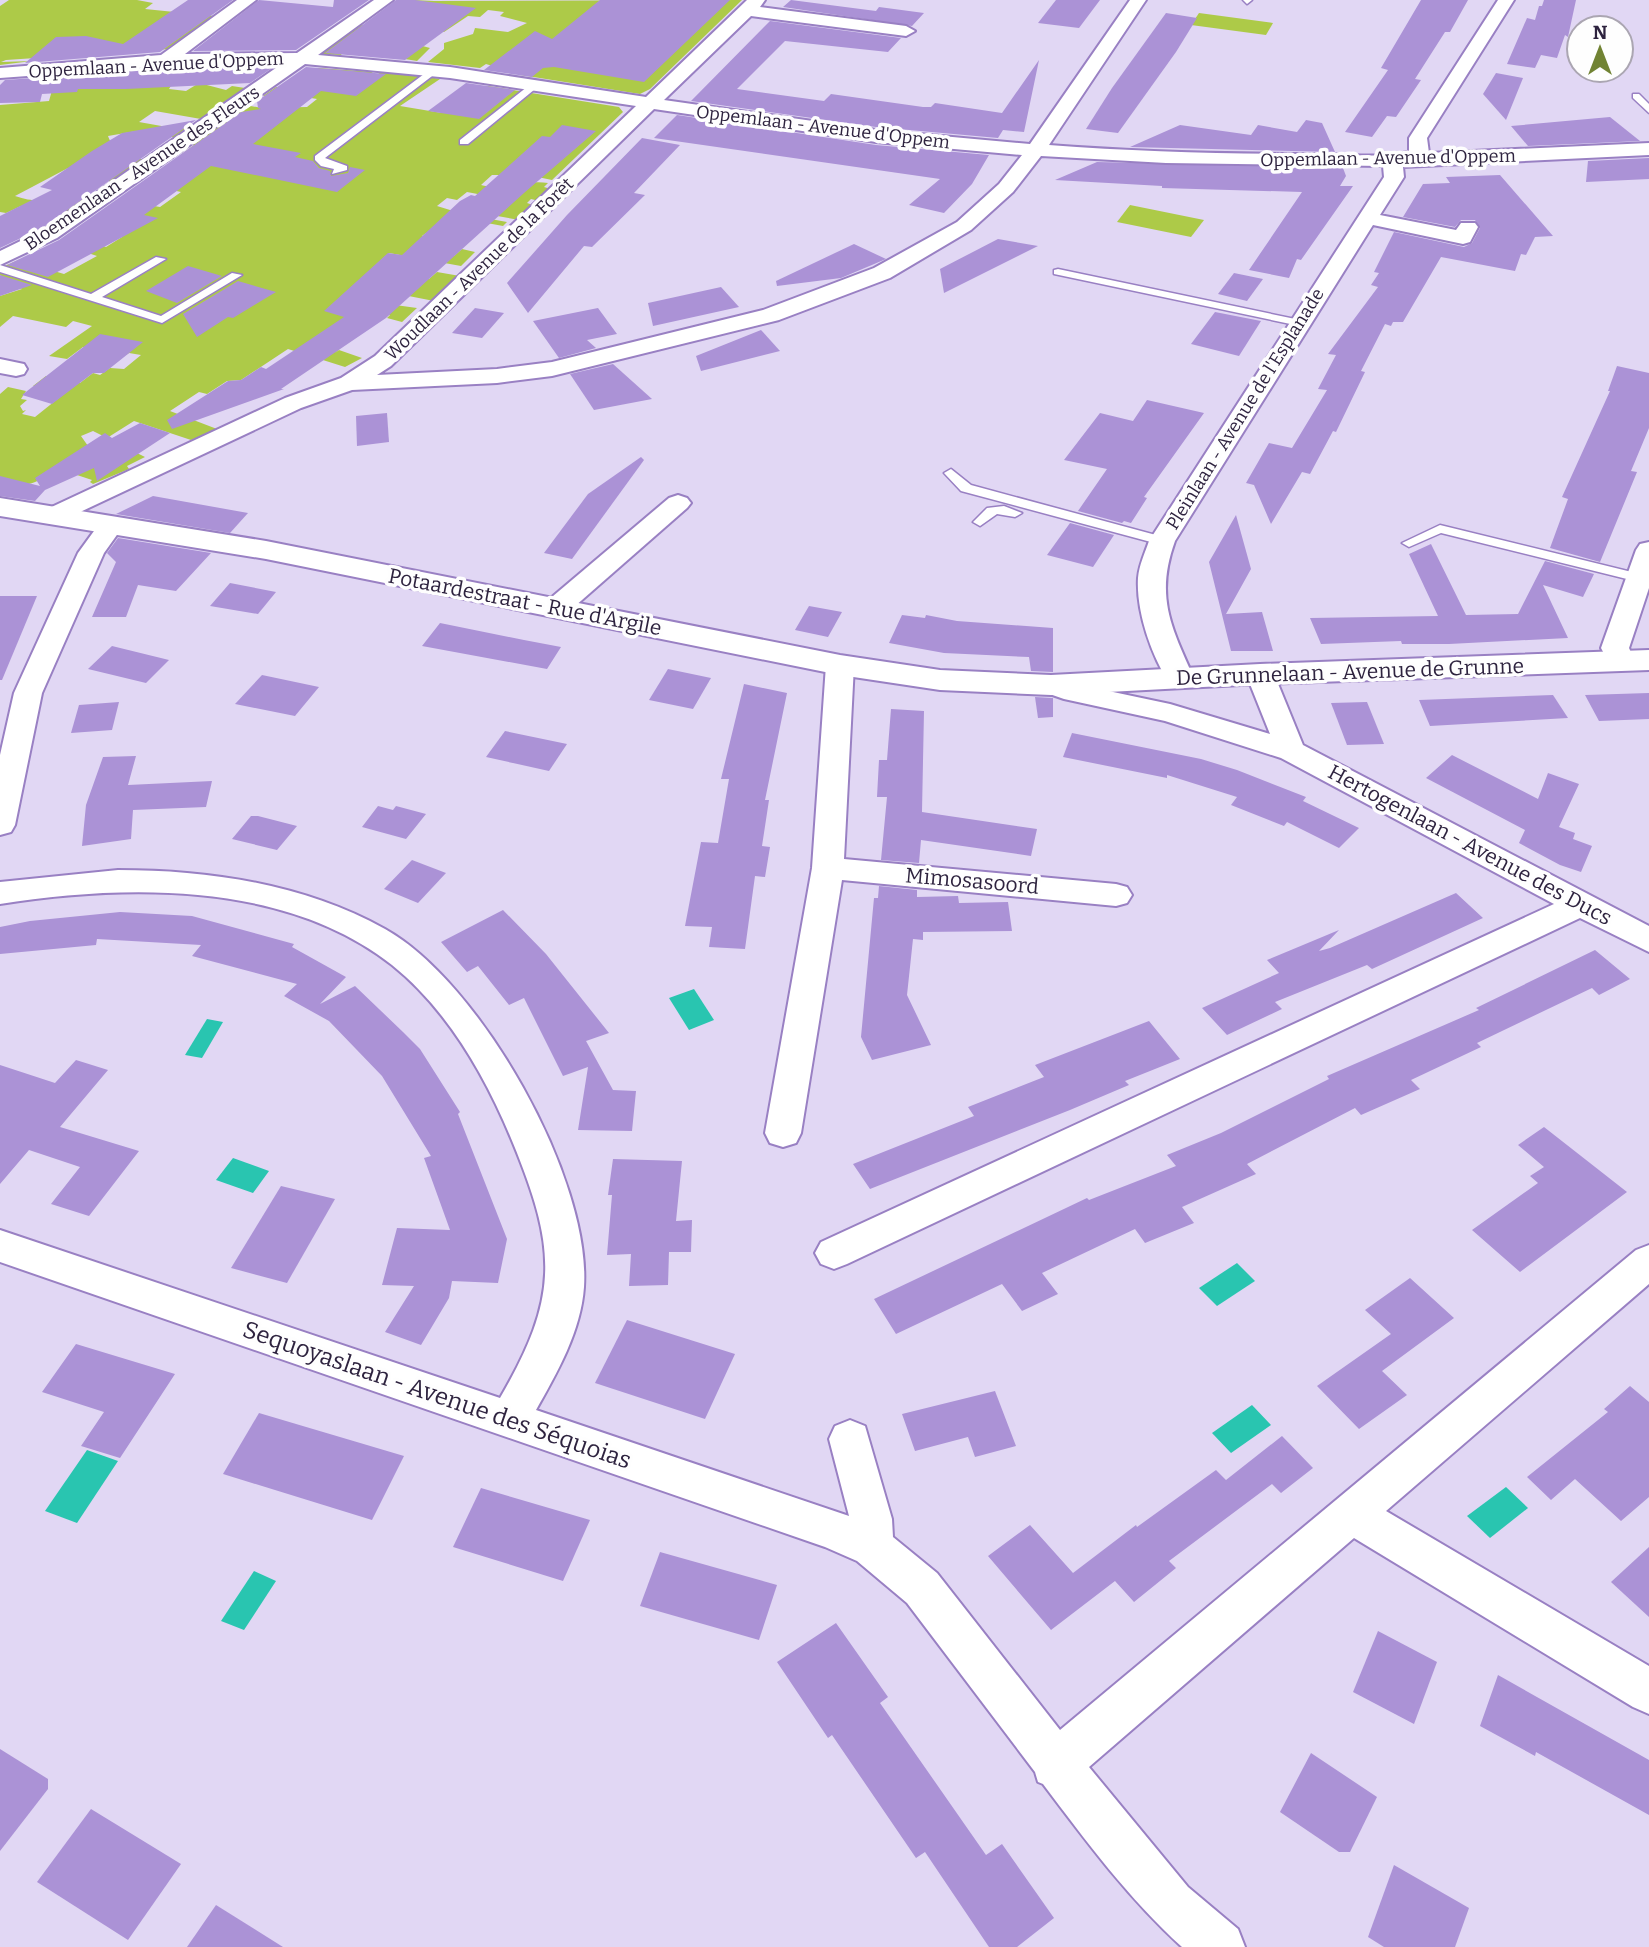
<svg xmlns="http://www.w3.org/2000/svg" width="1649" height="1947" font-family="Bitter,serif">
<style>
.green{fill:#adca48}
.water{fill:#29c5b0}
.building{fill:#ab92d6}
.lines{fill:none;stroke-linecap:round;stroke-linejoin:round}
.lane-casing{stroke:#9980c3;stroke-width:3}
.street-casing{stroke:#9980c3;stroke-width:4}
.secondary-casing{stroke:#9980c3;stroke-width:4}
.lane{fill:#fff;fill-rule:evenodd}
.street{fill:#fff;fill-rule:evenodd}
.secondary{fill:#fff;fill-rule:evenodd}
.labels{text-anchor:middle;stroke-width:7;stroke-linejoin:round;paint-order:stroke}
.far-street-label{font-size:18px;fill:#2e233f;stroke:#fefefe}
.street-label{font-size:21px;fill:#2e233f;stroke:#fefefe}
.near-street-label{font-size:24px;fill:#2e233f;stroke:#fefefe}
</style>
<rect width="100%" height="100%" fill="#e1d7f4"/>
<g class="green">
<polygon points="9,0 137,0 153,3 145,9 214,16 169,49 6,60 1,62 32,61 0,65 0,6"/>
<polygon points="412,0 434,1 742,0 650,89 640,94 521,75 486,64 480,68 428,62 444,49 444,43 473,34 475,28 508,32 527,23 500,16 504,12 488,10 480,17 468,16 444,32 424,29 408,42 430,48 417,61 345,49 341,55 319,54 362,25 401,31"/>
<polygon points="1199,13 1273,23 1266,35 1191,25"/>
<path d="M 318,68 L 373,72 L 366,76 L 374,77 L 385,69 L 440,79 L 400,106 L 442,113 L 488,86 L 619,107 L 623,112 L 552,180 L 528,175 L 492,175 L 481,185 C 501,191 527,179 548,183 L 544,187 L 551,189 L 539,201 L 531,199 L 527,203 L 533,205 L 519,220 L 486,214 L 488,196 L 467,192 L 457,200 L 447,198 L 437,206 L 463,214 L 507,222 L 503,226 L 460,218 L 441,235 L 426,233 L 422,236 L 454,256 L 462,249 L 475,252 L 461,266 L 389,253 L 381,260 L 393,273 L 429,279 L 437,272 L 460,276 L 434,301 L 368,288 L 366,301 L 417,308 L 402,322 L 387,318 L 390,315 L 380,312 L 335,353 L 339,350 L 362,358 L 345,367 L 288,349 L 241,380 L 227,381 L 207,394 L 199,392 L 170,411 L 217,429 L 191,440 L 134,421 L 107,438 L 93,431 L 81,436 L 88,446 L 133,451 L 145,457 L 127,466 L 129,469 L 93,484 L 90,482 L 92,480 L 53,467 C 43,485 20,487 0,486 L 0,394 L 8,387 L 26,391 L 21,399 L 27,400 L 20,406 L 23,411 L 26,410 L 22,414 L 35,417 L 65,393 L 33,386 L 46,376 L 80,383 L 93,373 L 100,375 L 110,368 L 124,369 L 141,355 L 129,353 L 126,355 L 83,347 L 67,359 L 49,356 L 92,326 L 73,321 L 66,327 L 13,316 L 0,327 L 0,296 L 22,289 L 0,275 L 0,268 L 28,256 L 34,265 L 64,274 L 97,256 L 67,246 L 79,238 L 106,247 L 122,237 L 118,211 L 131,202 L 160,207 L 181,192 L 153,186 L 182,154 L 194,145 L 191,144 L 223,121 L 239,124 L 258,123 L 228,118 L 245,105 L 262,108 L 307,107 L 317,99 L 293,95 L 263,96 L 276,87 L 289,89 Z"/>
<path d="M 181,69 L 169,89 L 186,91 L 199,83 L 226,90 L 232,86 L 245,88 L 201,119 L 155,111 L 139,122 L 167,127 L 183,123 L 196,125 L 177,138 L 137,131 L 108,136 C 113,152 131,157 146,160 L 114,182 L 97,179 L 68,168 L 15,196 C 49,208 58,191 90,196 L 64,215 L 43,208 L 38,211 L 21,206 L 6,213 L 0,212 L 0,105 L 49,101 L 56,76 Z"/>
<polygon points="1130,205 1204,220 1191,237 1117,222"/>
</g>
<g class="water">
<polygon points="694,989 714,1020 689,1030 669,998"/>
<polygon points="207,1019 223,1022 202,1058 185,1055"/>
<polygon points="233,1158 269,1171 253,1193 216,1180"/>
<polygon points="1237,1263 1255,1281 1217,1306 1199,1288"/>
<polygon points="1252,1405 1271,1425 1231,1453 1212,1433"/>
<polygon points="87,1450 118,1461 77,1523 45,1511"/>
<polygon points="1506,1487 1528,1508 1490,1538 1467,1516"/>
<polygon points="254,1571 276,1581 244,1630 221,1621"/>
</g>
<g class="building">
<polygon points="188,0 233,0 160,52 25,63 56,37 86,36 123,44"/>
<polygon points="259,0 333,7 334,0 369,0 296,50 193,51"/>
<polygon points="396,0 415,0 476,8 405,60 325,53"/>
<polygon points="600,0 730,0 644,82 554,67 543,68 532,77 484,70 535,31 552,39"/>
<polygon points="791,0 876,11 879,7 924,13 912,26 783,7"/>
<polygon points="1056,0 1100,0 1079,28 1038,23"/>
<polygon points="1421,0 1468,0 1450,32 1445,32 1415,79 1421,80 1396,117 1387,116 1372,137 1345,132 1388,70 1381,68"/>
<polygon points="1544,0 1576,0 1568,37 1565,35 1557,58 1541,55 1535,68 1507,64 1527,18 1535,20 1539,6 1542,6"/>
<polygon points="1166,13 1197,18 1176,52 1118,133 1086,129 1112,88"/>
<polygon points="770,21 901,38 888,52 785,41 737,89 824,101 831,94 923,107 931,107 935,103 1002,113 1039,60 1024,132 1003,130 998,138 876,127 691,101"/>
<polygon points="275,66 250,83 126,89 78,89 77,92 42,94 40,102 0,103 0,85 5,80 192,67"/>
<polygon points="306,67 386,74 356,96 321,91 253,144 301,153 295,157 313,161 319,168 330,171 331,176 348,173 350,167 365,170 337,192 211,166 144,215 158,218 48,277 7,265 59,240 241,112 261,109 258,108 257,101"/>
<polygon points="1496,73 1523,78 1506,120 1483,94"/>
<polygon points="466,83 515,90 479,119 428,111"/>
<polygon points="677,115 876,145 989,155 972,184 944,213 909,205 940,179 654,138"/>
<polygon points="1610,117 1640,141 1528,146 1511,126"/>
<polygon points="196,120 42,228 0,248 0,216 52,190 40,187 92,151 122,133"/>
<polygon points="1306,120 1322,123 1335,152 1130,147 1180,125 1251,135 1258,125 1297,132"/>
<polygon points="562,125 596,131 524,193 386,318 281,389 284,389 172,429 167,420 228,381 241,380 261,367 266,369 344,317 324,311 388,253 402,255 460,201 471,195 475,196 542,136 550,137"/>
<polygon points="642,138 680,145 634,193 645,195 592,247 584,246 528,313 507,283 567,215"/>
<polygon points="1649,158 1649,179 1586,182 1588,161"/>
<polygon points="1097,162 1343,168 1346,176 1340,186 1353,186 1301,260 1297,259 1289,278 1249,270 1302,192 1162,188 1162,186 1055,180"/>
<polygon points="1500,175 1553,236 1535,237 1526,255 1521,254 1515,271 1441,257 1403,322 1393,322 1391,326 1385,324 1361,371 1365,372 1336,432 1333,431 1310,474 1302,472 1271,524 1254,485 1246,483 1269,443 1292,448 1327,390 1318,389 1336,355 1328,354 1378,287 1371,285 1379,273 1374,272 1394,232 1464,247 1472,243 1480,228 1475,220 1461,220 1455,227 1403,217 1423,184 1450,183 1446,177"/>
<polygon points="998,239 1038,246 944,293 940,269"/>
<polygon points="854,244 886,259 841,278 777,286 776,281"/>
<polygon points="188,266 222,276 177,303 146,291"/>
<polygon points="1234,273 1263,279 1247,301 1218,294"/>
<polygon points="0,275 32,285 0,296"/>
<polygon points="238,281 276,292 233,318 228,317 197,337 183,314"/>
<polygon points="721,287 739,307 653,326 648,303"/>
<polygon points="475,308 504,313 482,338 452,333"/>
<polygon points="598,308 617,334 587,340 596,348 559,358 533,321"/>
<polygon points="1215,312 1261,321 1239,356 1191,344"/>
<polygon points="761,330 780,351 701,371 696,356"/>
<polygon points="100,334 143,342 104,373 93,373 52,404 22,395"/>
<polygon points="613,364 652,399 594,410 570,374"/>
<polygon points="1617,366 1649,373 1649,428 1631,471 1637,472 1600,562 1550,548 1568,499 1562,497 1610,391 1608,391"/>
<polygon points="1147,400 1204,413 1144,497 1147,498 1131,523 1124,521 1122,523 1078,511 1107,469 1064,460 1100,413 1133,421"/>
<polygon points="387,413 389,442 357,446 356,416"/>
<polygon points="140,423 170,433 97,481 94,468 45,490 35,501 0,496 0,476 40,486 35,478 105,433 112,438"/>
<polygon points="641,457 644,460 572,559 544,553 588,494"/>
<polygon points="153,496 248,513 230,533 116,514"/>
<polygon points="1236,515 1251,569 1226,614 1262,612 1273,651 1231,651 1209,562"/>
<polygon points="1070,523 1114,535 1093,567 1047,555"/>
<polygon points="118,538 211,553 176,591 138,585 126,617 92,617 116,562 107,553"/>
<polygon points="1431,544 1466,615 1518,614 1545,561 1594,574 1583,597 1543,585 1568,638 1449,644 1402,644 1401,641 1321,644 1310,618 1438,616 1409,554"/>
<polygon points="230,583 276,592 258,614 210,606"/>
<polygon points="0,596 37,596 2,680 0,680"/>
<polygon points="809,606 842,612 828,637 795,630"/>
<polygon points="902,615 925,618 926,615 957,621 1053,628 1053,672 1031,671 1029,657 944,653 889,643"/>
<polygon points="440,623 524,640 561,647 547,669 422,646"/>
<polygon points="112,646 169,660 146,683 88,669"/>
<polygon points="668,669 711,678 693,709 649,700"/>
<polygon points="262,675 319,687 295,716 235,704"/>
<polygon points="744,684 787,693 765,800 769,800 762,846 770,847 765,877 755,876 745,949 709,947 712,927 685,926 701,842 718,843 729,779 721,779"/>
<polygon points="1649,693 1649,719 1599,721 1585,695"/>
<polygon points="1553,695 1568,718 1430,726 1419,700"/>
<polygon points="1035,697 1053,698 1053,717 1038,718"/>
<polygon points="119,702 112,730 71,733 79,705"/>
<polygon points="1367,702 1384,744 1347,745 1331,703"/>
<polygon points="891,709 924,711 922,812 1037,829 1031,856 921,840 919,863 881,860 887,797 877,797 879,760 887,760"/>
<polygon points="505,731 567,744 549,771 486,757"/>
<polygon points="1072,733 1201,759 1237,770 1306,797 1303,801 1359,828 1339,848 1287,822 1284,826 1231,805 1237,797 1167,775 1167,778 1063,757"/>
<polygon points="1452,755 1538,799 1548,773 1579,784 1559,827 1575,833 1573,839 1592,846 1581,872 1560,865 1519,843 1525,830 1426,778"/>
<polygon points="136,756 128,785 212,781 206,807 133,810 131,839 82,846 86,805 103,757"/>
<polygon points="378,806 393,810 396,806 426,814 406,839 362,827"/>
<polygon points="251,816 258,816 297,826 277,850 232,839"/>
<polygon points="412,860 446,873 418,903 384,889"/>
<polygon points="879,886 917,890 917,897 958,896 959,903 1008,902 1012,931 923,932 923,940 913,939 907,995 931,1045 872,1060 861,1037 874,898 878,898"/>
<polygon points="1456,893 1483,918 1372,969 1367,965 1275,1002 1282,1009 1227,1035 1202,1008 1279,973 1267,960 1339,930 1319,951 1330,948"/>
<polygon points="503,910 546,954 609,1033 586,1041 613,1090 636,1091 632,1131 578,1130 588,1067 563,1076 524,998 509,1005 478,966 467,972 441,942"/>
<polygon points="120,912 192,916 294,944 292,947 346,977 320,1004 355,986 403,1032 420,1049 460,1112 458,1114 507,1239 498,1283 452,1281 449,1298 421,1345 385,1332 414,1286 382,1285 397,1228 450,1230 424,1158 431,1156 382,1076 329,1021 284,996 297,984 192,956 201,945 97,939 96,945 0,954 0,927 30,921"/>
<polygon points="1595,950 1630,979 1599,995 1592,988 1525,1020 1477,1043 1481,1047 1411,1080 1420,1089 1361,1115 1355,1108 1247,1164 1256,1174 1182,1207 1194,1223 1145,1243 1135,1229 1042,1273 1058,1294 1022,1311 1002,1284 896,1334 874,1299 1087,1198 1089,1200 1176,1166 1167,1155 1221,1133 1329,1079 1327,1076 1479,1010 1476,1008"/>
<polygon points="1149,1021 1180,1059 1125,1081 1129,1085 1070,1110 870,1189 853,1164 974,1116 968,1107 1044,1077 1035,1065"/>
<polygon points="76,1060 108,1070 60,1127 139,1151 89,1216 51,1204 80,1167 29,1150 0,1184 0,1065 55,1083"/>
<polygon points="1544,1127 1627,1192 1520,1272 1472,1230 1538,1183 1530,1176 1544,1167 1518,1145"/>
<polygon points="613,1159 682,1161 676,1221 692,1220 691,1252 669,1252 668,1285 629,1286 631,1254 607,1255 612,1195 608,1195"/>
<polygon points="281,1186 335,1199 287,1283 231,1268"/>
<polygon points="1410,1278 1454,1318 1382,1371 1407,1395 1359,1429 1317,1386 1391,1334 1365,1310"/>
<polygon points="627,1320 735,1354 705,1419 595,1383"/>
<polygon points="76,1344 175,1374 120,1458 81,1446 104,1412 42,1392"/>
<polygon points="1630,1386 1649,1402 1649,1497 1621,1521 1575,1479 1551,1500 1527,1477 1608,1412 1604,1409"/>
<polygon points="995,1391 1016,1446 975,1457 968,1437 915,1451 902,1414"/>
<polygon points="259,1413 404,1456 372,1520 223,1474"/>
<polygon points="1282,1436 1313,1468 1281,1493 1272,1484 1169,1561 1176,1568 1134,1602 1115,1581 1051,1630 988,1556 1030,1525 1073,1573 1136,1525 1137,1527 1216,1470 1226,1480"/>
<polygon points="481,1488 590,1520 563,1581 453,1547"/>
<polygon points="1649,1547 1649,1617 1611,1582"/>
<polygon points="660,1552 777,1585 759,1640 640,1606"/>
<polygon points="836,1623 888,1697 880,1703 986,1855 1002,1844 1054,1918 1017,1947 989,1947 925,1852 916,1858 832,1735 828,1738 777,1662"/>
<polygon points="1378,1631 1437,1662 1414,1724 1353,1692"/>
<polygon points="1498,1675 1649,1760 1649,1815 1536,1752 1535,1756 1480,1726"/>
<polygon points="0,1749 48,1779 48,1789 0,1851"/>
<polygon points="1311,1753 1377,1797 1350,1852 1339,1852 1280,1812"/>
<polygon points="91,1809 181,1864 128,1940 37,1882"/>
<polygon points="1394,1865 1469,1908 1455,1947 1384,1947 1368,1937"/>
<polygon points="216,1905 283,1947 187,1947"/>
</g>
<g class="lines">
<defs>
<g id="lane">
<polygon points="1243,0 1252,0 1247,4"/>
<polygon points="432,68 440,70 325,158 347,166 347,170 332,174 334,169 321,166 315,160 315,156"/>
<polygon points="532,83 540,85 468,144 460,144 460,140"/>
<polygon points="1633,94 1639,94 1649,104 1649,113 1633,98"/>
<polygon points="156,257 166,259 102,297 161,316 232,273 242,275 162,323 0,272 0,265 91,294"/>
<polygon points="1058,269 1300,320 1306,323 1300,326 1054,274 1054,270"/>
<polygon points="951,469 971,485 1167,538 1169,541 1162,545 961,491 944,473"/>
<polygon points="1004,506 1022,513 1015,517 997,514 980,526 973,522 987,508"/>
<polygon points="1440,525 1644,575 1646,578 1639,582 1441,533 1409,547 1402,543"/>
</g>
<g id="street">
<path d="M 237,0 L 256,0 L 185,54 L 297,53 L 374,0 L 393,0 L 318,55 L 450,67 L 646,97 L 747,0 L 765,0 L 760,7 L 906,26 L 915,31 L 906,36 L 751,16 L 664,100 L 876,130 L 1030,144 L 1130,0 L 1146,0 L 1049,145 C 1140,152 1232,154 1324,154 C 1347,154 1388,159 1409,151 L 1409,138 L 1498,0 L 1514,0 L 1427,138 L 1429,153 L 1649,143 L 1649,155 L 1403,167 L 1404,177 L 1380,215 L 1456,230 L 1461,223 L 1475,223 L 1478,227 L 1470,242 L 1463,244 L 1373,225 L 1175,541 C 1155,596 1171,627 1194,678 L 1190,684 L 1180,687 L 1170,684 C 1152,657 1136,612 1138,578 C 1139,565 1145,553 1149,541 L 1384,177 L 1383,166 L 1166,163 L 1041,156 L 1013,192 L 971,230 L 890,278 L 779,320 L 552,376 L 497,383 L 352,390 L 301,408 L 61,521 L 52,524 L 43,521 L 39,516 L 43,511 L 285,398 L 341,378 L 375,356 L 636,106 L 450,78 L 305,64 L 57,238 L 0,265 L 0,251 L 43,230 L 283,63 L 192,64 L 0,78 L 0,68 L 161,55 ZM 654,109 L 876,142 L 1022,155 L 999,184 L 957,222 L 874,268 L 763,310 L 552,362 L 497,369 L 377,375 L 391,366 Z"/>
<polygon points="0,359 24,364 27,369 24,374 16,376 0,373"/>
<polygon points="678,495 687,498 691,503 687,508 566,614 556,616 546,614 542,608 546,602 669,498"/>
<polygon points="111,517 120,520 124,525 104,553 42,693 15,825 11,832 0,835 0,755 14,693 78,553 102,520"/>
<polygon points="1649,542 1649,588 1629,648 1635,661 1631,667 1621,670 1611,667 1601,648 1636,550 1640,544"/>
<polygon points="840,656 850,659 854,665 844,859 1116,884 1127,887 1132,895 1127,903 1116,906 842,880 801,1133 796,1143 783,1147 770,1143 765,1133 812,868 826,665 830,659"/>
<polygon points="1260,665 1270,668 1274,674 1303,745 1649,926 1649,952 1580,918 847,1264 834,1269 821,1264 815,1253 821,1242 1554,904 1281,758 1165,721 1064,699 1041,691 1037,685 1041,679 1051,676 1080,685 1170,704 1270,734 1246,674 1250,668"/>
<path d="M 118,870 C 209,870 304,884 385,929 C 480,982 591,1178 584,1287 C 581,1331 557,1373 536,1410 L 849,1516 L 829,1439 L 835,1426 L 850,1420 L 865,1426 L 892,1519 L 893,1537 L 937,1573 L 1060,1730 L 1636,1250 L 1649,1245 L 1649,1284 L 1386,1511 L 1649,1666 L 1649,1714 L 1633,1707 L 1354,1538 L 1089,1767 L 1188,1887 L 1238,1929 L 1245,1947 L 1182,1947 C 1129,1899 1086,1841 1043,1784 L 1038,1782 L 1035,1772 L 907,1603 L 857,1561 L 825,1547 L 0,1262 L 0,1230 L 500,1398 C 559,1297 557,1250 513,1143 C 486,1077 448,1010 392,965 C 286,881 126,884 0,904 L 0,882 Z"/>
</g>
<polygon id="secondary" points="0,498 266,541 840,655 940,670 1051,675 1260,664 1649,650 1649,670 1260,684 1051,695 940,690 840,675 266,559 0,516"/>
</defs>
<use href="#lane" class="lane-casing"/>
<use href="#street" class="street-casing"/>
<use href="#secondary" class="secondary-casing"/>
<use href="#lane" class="lane"/>
<use href="#street" class="street"/>
<use href="#secondary" class="secondary"/>
</g>
<g class="labels">
<g class="far-street-label">
<text transform="translate(156 65) rotate(-3)" y="6">Oppemlaan - Avenue d'Oppem</text>
<text transform="translate(823 127) rotate(7)" y="6">Oppemlaan - Avenue d'Oppem</text>
<text transform="translate(1388 158) rotate(-1)" y="6">Oppemlaan - Avenue d'Oppem</text>
<text transform="translate(142 168) rotate(-34)" y="6">Bloemenlaan - Avenue des Fleurs</text>
<text transform="translate(479 269) rotate(-44)" y="6">Woudlaan - Avenue de la Forêt</text>
<text transform="translate(1245 409) rotate(-58)" y="6">Pleinlaan - Avenue de l'Esplanade</text>
</g>
<g class="street-label">
<text transform="translate(525 602) rotate(11)" y="7">Potaardestraat - Rue d'Argile</text>
<text transform="translate(1350 672) rotate(-2)" y="7">De Grunnelaan - Avenue de Grunne</text>
<text transform="translate(1470 845) rotate(28)" y="7">Hertogenlaan - Avenue des Ducs</text>
<text transform="translate(972 881) rotate(5)" y="7">Mimosasoord</text>
</g>
<g class="near-street-label">
<text transform="translate(437 1395) rotate(19)" y="8">Sequoyaslaan - Avenue des Séquoias</text>
</g>
</g>
<g transform="translate(1600 49)"><circle r="33" fill="#fefefe" stroke="#aba6b2" stroke-width="2"/>
<path d="M0-5L12 26L0 18L-12 26Z" fill="#718333"/>
<text y="-10" font-size="19" font-weight="bold" text-anchor="middle" fill="#2e233f">N</text>
</g>
</svg>
